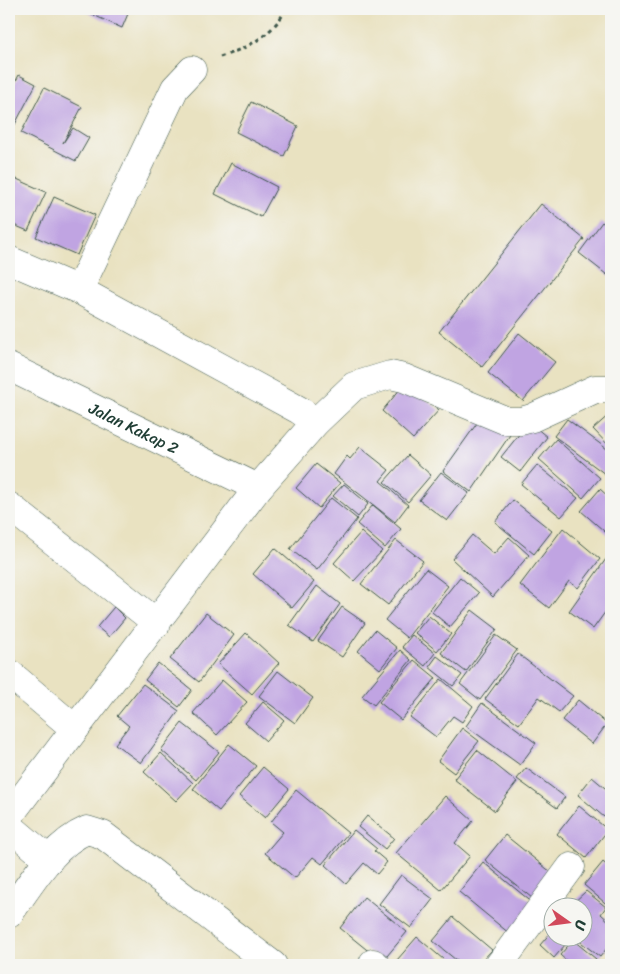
<svg xmlns="http://www.w3.org/2000/svg" width="620" height="974" font-family="Sriracha,sans-serif">
<style>
.building{fill:#c0a4e2}
.lines{fill:none;stroke-linecap:round;stroke-linejoin:round}
.minor-casing{stroke:#3d5649;stroke-width:29}
.path{stroke:#3d5649;stroke-width:3;stroke-dasharray:4 4;stroke-linecap:butt}
.minor{stroke:#fff;stroke-width:28}
.labels{text-anchor:middle;stroke-width:5;stroke-linejoin:round;paint-order:stroke}
.street-label{font-size:16px;fill:#1f3d34;stroke:#f6f6f2}
</style>
<rect width="100%" height="100%" fill="#f6f6f2"/>
<filter id="ink" filterUnits="userSpaceOnUse"><feTurbulence type="fractalNoise" baseFrequency=".02" numOctaves="2"/><feDisplacementMap in="SourceGraphic" scale="10" xChannelSelector="R" yChannelSelector="G"/><feConvolveMatrix kernelMatrix="1 2 1 2 8 2 1 2 1" color-interpolation-filters="sRGB"/></filter>
<filter id="wash" filterUnits="userSpaceOnUse"><feTurbulence type="fractalNoise" baseFrequency=".0096" numOctaves="4" result="noise"/><feDisplacementMap in="SourceGraphic" scale="20" xChannelSelector="R" yChannelSelector="G"/><feGaussianBlur stdDeviation="1.12" result="paint"/><feColorMatrix in="noise" values="0 0 0 0 0 0 0 0 0 0 0 0 0 0 0 0 0 1.4 0 .05"/><feComposite in="paint" operator="in"/></filter>
<g filter="url(#wash)">
<rect width="100%" height="100%" fill="#e9e2c1"/>
<g id="blocks">
<g class="building">
<polygon points="80,9 130,9 122,28"/>
<polygon points="19,75 36,84 11,132 9,131 9,94"/>
<polygon points="44,88 82,107 63,143 73,128 89,138 76,161 21,133"/>
<polygon points="251,102 298,126 284,156 236,132"/>
<polygon points="231,163 277,187 261,217 215,194"/>
<polygon points="10,176 46,192 28,231 9,223"/>
<polygon points="54,197 95,215 77,255 36,237"/>
<polygon points="541,204 584,239 482,367 439,332"/>
<polygon points="602,222 611,229 611,278 579,253"/>
<polygon points="519,333 555,362 523,401 488,373"/>
<polygon points="406,382 439,410 413,439 382,411"/>
<polygon points="485,412 512,432 471,492 443,471"/>
<polygon points="611,413 611,448 593,429"/>
<polygon points="567,419 611,452 611,465 605,474 554,436"/>
<polygon points="529,422 547,437 520,472 501,457"/>
<polygon points="556,439 600,478 583,498 539,459"/>
<polygon points="360,447 389,470 380,481 408,505 395,522 334,474 347,456 350,459"/>
<polygon points="408,455 431,475 408,502 384,482"/>
<polygon points="316,464 340,483 319,508 296,488"/>
<polygon points="537,465 578,498 561,517 521,484"/>
<polygon points="441,472 469,493 447,521 419,500"/>
<polygon points="344,484 368,504 358,517 333,496"/>
<polygon points="600,489 611,499 611,537 581,511"/>
<polygon points="331,498 357,519 317,570 290,549"/>
<polygon points="513,500 552,531 534,554 495,522"/>
<polygon points="373,505 401,529 385,548 357,524"/>
<polygon points="563,528 600,559 578,588 569,581 549,608 520,585"/>
<polygon points="361,532 382,551 354,581 334,563"/>
<polygon points="472,535 494,554 509,537 529,555 493,597 452,559"/>
<polygon points="396,540 423,561 388,605 361,584"/>
<polygon points="275,548 314,582 292,608 253,574"/>
<polygon points="606,559 611,563 611,604 593,629 569,611"/>
<polygon points="426,569 448,586 407,638 385,620"/>
<polygon points="460,577 479,593 450,627 432,612"/>
<polygon points="317,586 340,604 313,642 289,625"/>
<polygon points="114,607 125,618 109,637 97,627"/>
<polygon points="342,607 365,623 342,657 318,641"/>
<polygon points="472,610 497,629 466,672 441,653"/>
<polygon points="206,613 234,635 199,682 170,659"/>
<polygon points="429,616 451,634 437,651 415,633"/>
<polygon points="375,630 397,648 380,669 358,651"/>
<polygon points="246,633 279,663 252,694 218,664"/>
<polygon points="412,635 435,653 425,666 402,647"/>
<polygon points="496,635 517,650 480,700 460,684"/>
<polygon points="400,650 411,660 374,705 362,696"/>
<polygon points="518,654 573,696 559,712 539,697 519,724 485,699"/>
<polygon points="437,656 462,675 453,686 429,667"/>
<polygon points="414,660 436,678 401,720 379,702"/>
<polygon points="158,663 192,690 179,707 145,680"/>
<polygon points="278,671 313,698 295,723 259,696"/>
<polygon points="441,679 473,706 462,722 453,716 436,737 410,717"/>
<polygon points="222,680 247,702 217,735 193,713"/>
<polygon points="143,684 179,711 141,763 115,744 129,726 117,716"/>
<polygon points="578,700 607,724 592,744 562,720"/>
<polygon points="263,702 284,720 266,741 245,723"/>
<polygon points="482,703 536,743 520,765 466,726"/>
<polygon points="182,723 219,752 196,780 161,750"/>
<polygon points="462,728 479,741 454,773 438,761"/>
<polygon points="229,744 256,766 219,811 193,789"/>
<polygon points="477,750 517,782 495,811 454,779"/>
<polygon points="161,753 193,783 176,801 144,772"/>
<polygon points="263,767 289,789 265,818 239,796"/>
<polygon points="526,768 565,797 557,808 517,779"/>
<polygon points="592,777 611,793 611,809 604,817 578,795"/>
<polygon points="296,790 348,833 322,864 313,857 295,878 265,853 283,832 271,822"/>
<polygon points="445,796 473,821 455,843 470,856 441,890 396,853"/>
<polygon points="579,806 608,830 586,858 557,834"/>
<polygon points="611,815 611,825 606,821"/>
<polygon points="367,816 394,838 385,849 358,827"/>
<polygon points="354,830 377,849 374,851 387,862 377,874 364,863 346,884 325,865"/>
<polygon points="505,835 552,873 532,898 485,860"/>
<polygon points="483,862 534,904 510,934 459,892"/>
<polygon points="603,862 611,869 611,908 584,885"/>
<polygon points="401,875 433,899 411,928 379,904"/>
<polygon points="586,891 606,907 601,914 611,923 611,943 600,957 573,936 582,936 582,906 570,906"/>
<polygon points="364,897 407,932 382,962 340,928"/>
<polygon points="453,917 492,950 478,965 462,965 433,941"/>
<polygon points="552,931 552,936 571,938 554,958 540,945"/>
<polygon points="417,937 450,965 403,965 397,960"/>
<polygon points="573,940 596,959 591,965 571,965 560,955"/>
<polygon points="611,956 611,965 604,965"/>
</g>
</g>
</g>
<g filter="url(#ink)">
<use href="#blocks" fill-opacity="0" stroke="#3d5649" stroke-width="1"/>
<g class="lines">
<defs>
<g id="minor">
<polyline points="9,260 79,290 299,410 316,422"/>
<polyline points="79,290 175,88 192,70"/>
<path id="s1" d="M 9,367 L 258,488"/>
<polyline points="9,506 157,623"/>
<polyline points="9,673 75,729"/>
<polyline points="9,816 258,488 316,422 354,386 390,375 404,378 507,421 521,421 532,418 595,389 611,389"/>
<polyline points="9,826 49,860"/>
<path d="M 9,914 C 31,884 52,845 87,830 L 103,835 L 273,965"/>
<polyline points="373,963 376,965"/>
<polyline points="499,965 571,867"/>
</g>
</defs>
<use href="#minor" class="minor-casing"/>
<path class="path" d="M 220,57 C 247,48 272,36 286,9"/>
<use href="#minor" class="minor"/>
</g>
</g>
<g class="labels">
<g class="street-label">
<text dy="6" stroke="none"><textPath href="#s1" startOffset="139">Jalan Kakap 2</textPath></text>
</g>
</g>
<rect width="620" height="974" fill="none" stroke="#f6f6f2" stroke-width="30"/>
<g transform="translate(568 922) rotate(104)"><circle r="24" fill="#f6f6f2" stroke="#a0aca6"/>
<path d="M0-4L9 19L0 12L-9 19Z" fill="#d1495b"/>
<text y="-8" font-size="14" font-weight="bold" text-anchor="middle" fill="#1f3d34">U</text>
</g>
</svg>
